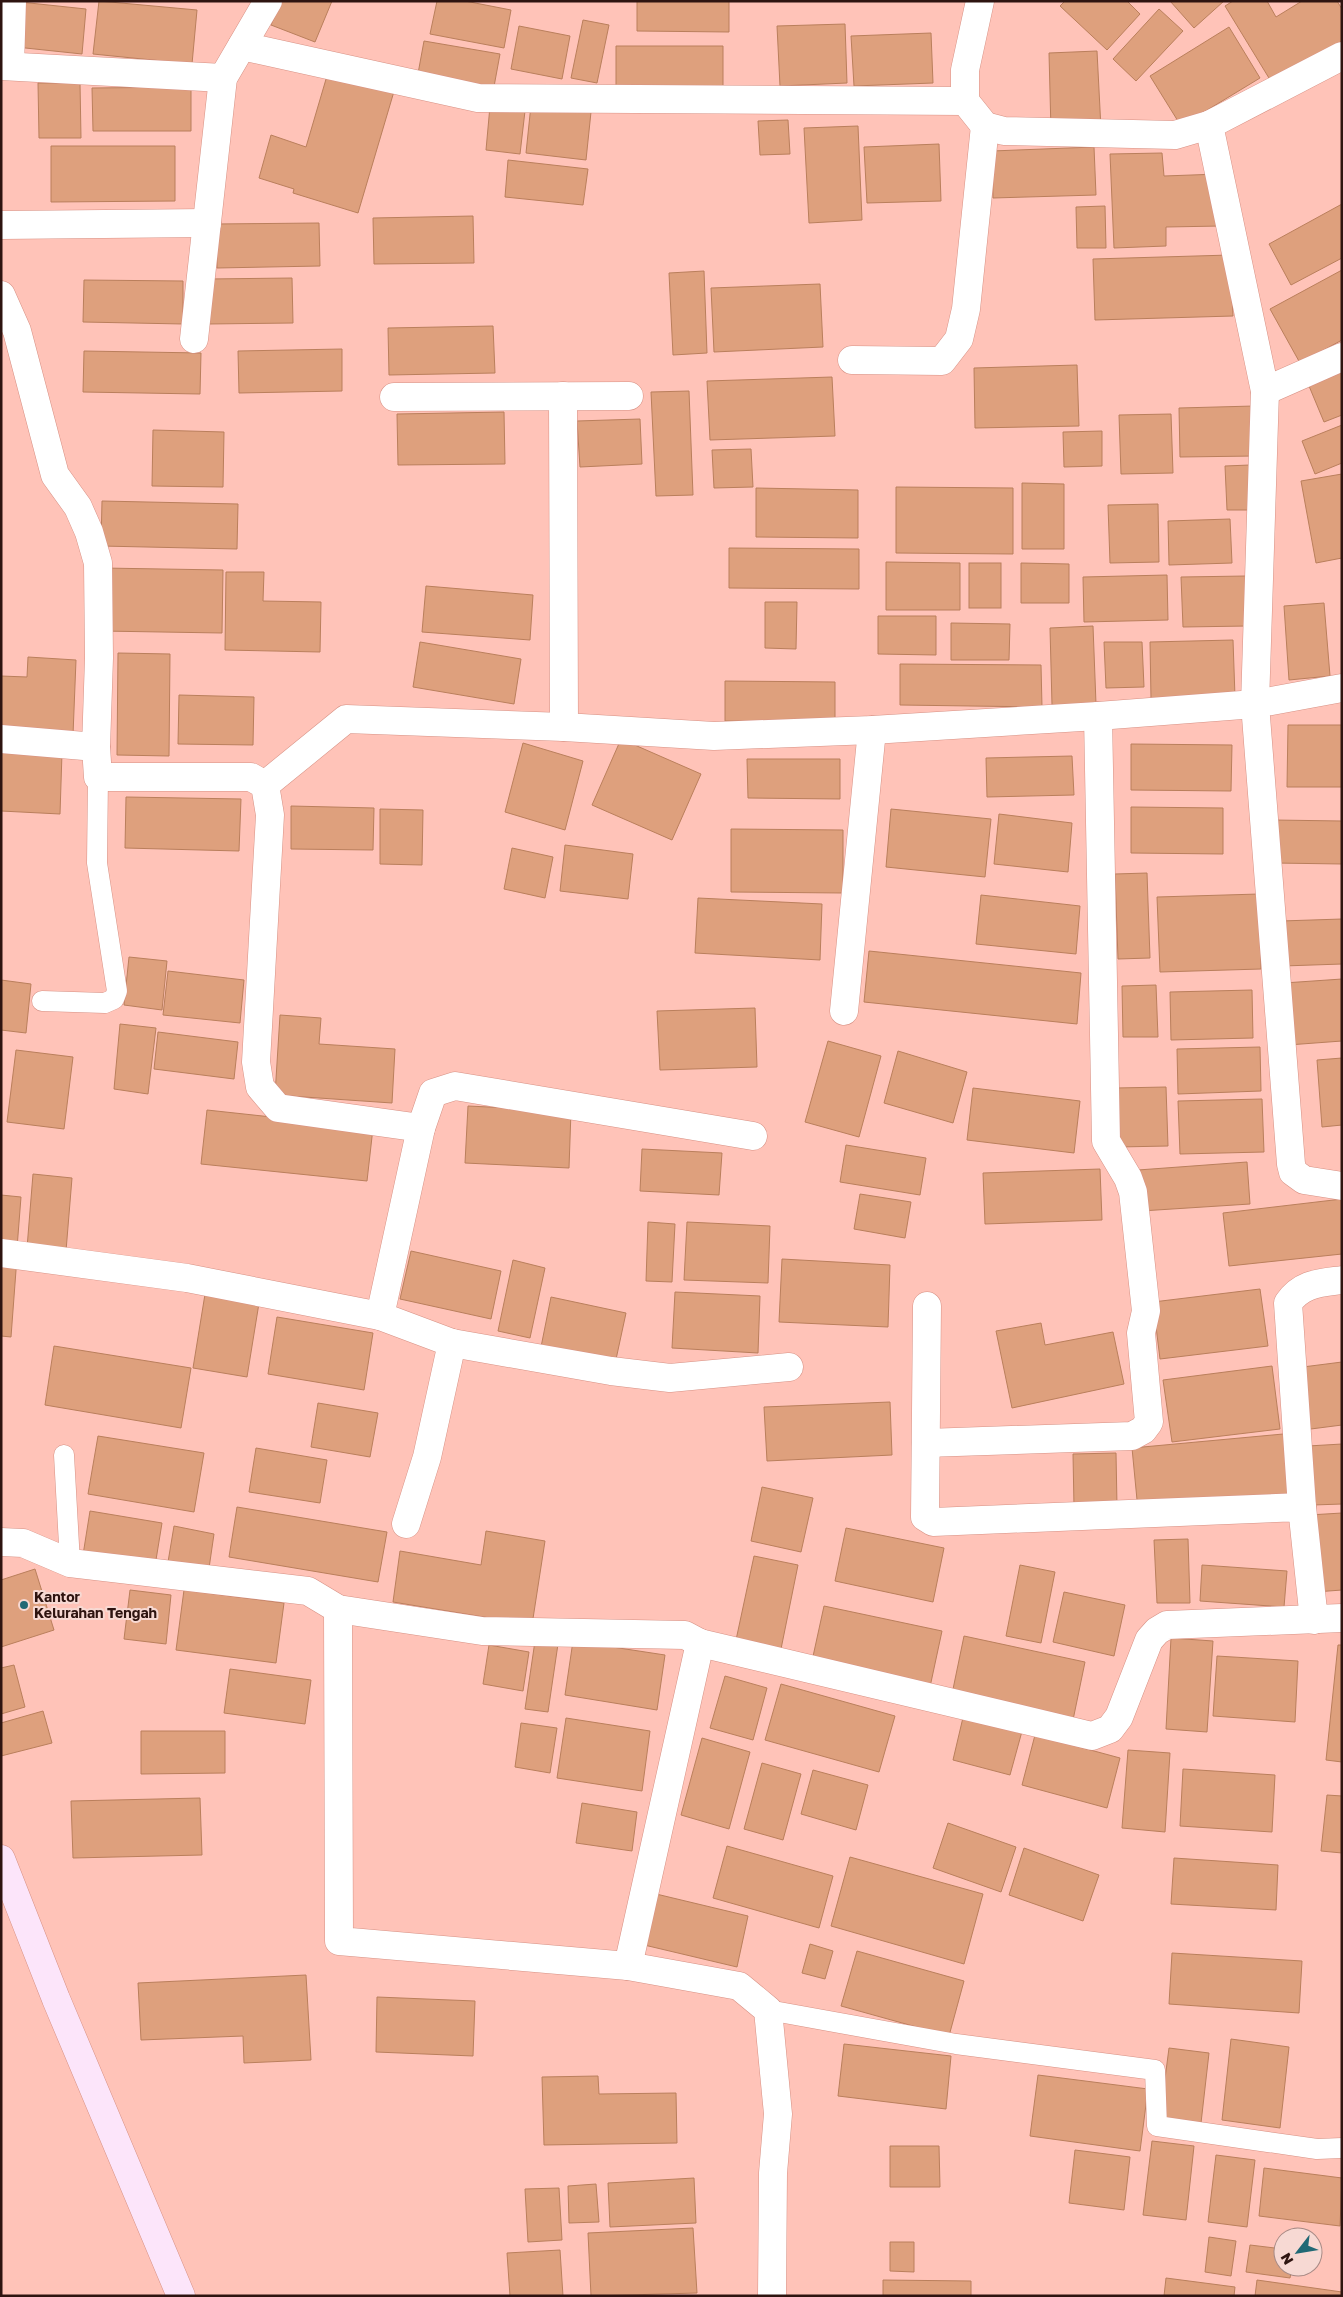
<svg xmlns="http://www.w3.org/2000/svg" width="1343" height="2297" font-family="'Golos Text',sans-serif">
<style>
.building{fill:#dea07d;stroke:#ba7f5c}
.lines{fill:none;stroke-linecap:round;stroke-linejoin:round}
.service-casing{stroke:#d79184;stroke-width:21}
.minor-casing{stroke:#d79184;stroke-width:29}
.secondary-casing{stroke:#d79184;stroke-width:29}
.service{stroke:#fff;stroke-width:20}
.minor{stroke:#fff;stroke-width:28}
.secondary{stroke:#fce5fa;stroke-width:28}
.poi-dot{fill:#216975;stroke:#f7d9d3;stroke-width:2}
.labels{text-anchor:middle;stroke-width:4;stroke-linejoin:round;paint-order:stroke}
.poi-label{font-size:14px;font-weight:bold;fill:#2e1410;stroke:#f7d9d3;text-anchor:start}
</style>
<rect width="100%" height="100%" fill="#ffc3b8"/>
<g class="building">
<polygon points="99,1 197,10 192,64 93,54"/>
<polygon points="281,1 332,1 315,42 271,25"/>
<polygon points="437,1 465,1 511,10 504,48 430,34"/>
<polygon points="637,1 729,1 729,32 637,31"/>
<polygon points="1065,1 1127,1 1140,14 1107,50 1060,6"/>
<polygon points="1170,1 1224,1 1194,28"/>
<polygon points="1233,1 1267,1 1276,17 1302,1 1337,1 1342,9 1342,41 1272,83 1225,6"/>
<polygon points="20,2 86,9 82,54 16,47"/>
<polygon points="1159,9 1183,31 1136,81 1113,59"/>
<polygon points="583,20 609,25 597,83 571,78"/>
<polygon points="845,24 847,83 780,86 777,26"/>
<polygon points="519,26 570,36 562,79 511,69"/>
<polygon points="1229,27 1260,78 1181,126 1150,76"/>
<polygon points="931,33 933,83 854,86 851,36"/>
<polygon points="424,41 500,54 493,92 417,79"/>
<polygon points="616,46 723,46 723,93 616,92"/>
<polygon points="1097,51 1101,129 1051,131 1049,53"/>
<polygon points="329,69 395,88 358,213 293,193 294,189 259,178 271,135 306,147"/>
<polygon points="38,83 80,83 81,138 39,138"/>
<polygon points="191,87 191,131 93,131 92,88"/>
<polygon points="531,105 591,112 586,160 526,153"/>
<polygon points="490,106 525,111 520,154 486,150"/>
<polygon points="788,120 790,154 760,155 758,121"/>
<polygon points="858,126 862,220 809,223 804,128"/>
<polygon points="939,144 941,201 867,203 864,147"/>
<polygon points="51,146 175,146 175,201 51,202"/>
<polygon points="1094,147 1096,195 993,198 992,151"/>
<polygon points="1162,153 1164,176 1219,174 1221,226 1166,227 1166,246 1114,248 1110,154"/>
<polygon points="508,160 588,169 583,205 505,197"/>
<polygon points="1342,204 1342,258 1291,285 1269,244"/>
<polygon points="1105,206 1106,248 1077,248 1076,207"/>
<polygon points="473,216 474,263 374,264 373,218"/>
<polygon points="319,223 320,266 217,268 216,224"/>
<polygon points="1230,255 1233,316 1095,320 1093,259"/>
<polygon points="1342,270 1342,340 1300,363 1270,309"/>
<polygon points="704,271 707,353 673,355 669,273"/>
<polygon points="292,278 293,323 208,324 208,279"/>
<polygon points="84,280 183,281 183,324 83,322"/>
<polygon points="820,284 823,347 714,352 711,288"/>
<polygon points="493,326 495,373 389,375 388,328"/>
<polygon points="342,349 342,391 239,393 238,351"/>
<polygon points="84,351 201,353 200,394 83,392"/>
<polygon points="1077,365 1079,426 975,428 974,368"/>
<polygon points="1342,372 1342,415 1324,422 1309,386"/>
<polygon points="832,377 835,436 710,440 707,381"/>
<polygon points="689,391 693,495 656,496 651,392"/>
<polygon points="1254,406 1255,456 1180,457 1179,408"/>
<polygon points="504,412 505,464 398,465 397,414"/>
<polygon points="1171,414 1173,473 1121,474 1119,415"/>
<polygon points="640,419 642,464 580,467 577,421"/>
<polygon points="1342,425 1342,463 1315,474 1302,441"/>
<polygon points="153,430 224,432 223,487 152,486"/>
<polygon points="1102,431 1102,466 1064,467 1063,432"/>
<polygon points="751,449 753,487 714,488 712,450"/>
<polygon points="1250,465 1251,510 1227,510 1225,466"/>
<polygon points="1342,474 1342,558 1316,563 1301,481"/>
<polygon points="1022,483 1064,484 1064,549 1022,549"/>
<polygon points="896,487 1013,488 1013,554 896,553"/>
<polygon points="756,488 858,490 858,538 756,537"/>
<polygon points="102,501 238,504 237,549 101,546"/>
<polygon points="1158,504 1159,562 1110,563 1108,505"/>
<polygon points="1230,519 1232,563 1169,565 1168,521"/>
<polygon points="729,548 859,549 859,589 729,588"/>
<polygon points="886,562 960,563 960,610 886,610"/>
<rect x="969" y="563" width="32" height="45"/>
<polygon points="1021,563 1069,564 1069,603 1021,603"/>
<polygon points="102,568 223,570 222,633 101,631"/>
<polygon points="226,572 264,572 263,601 321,602 320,652 225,650"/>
<polygon points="1167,575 1168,620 1084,622 1083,577"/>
<polygon points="1246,576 1248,626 1183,627 1181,577"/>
<polygon points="426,586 533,595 530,640 422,632"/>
<polygon points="765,602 797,602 796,649 765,648"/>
<polygon points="1324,603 1330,676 1289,680 1284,606"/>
<polygon points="878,616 936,616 936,655 878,654"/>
<polygon points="951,623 1010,624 1009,660 951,660"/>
<polygon points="1093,626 1096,704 1052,705 1050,628"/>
<polygon points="1233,640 1235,697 1151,699 1150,642"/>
<polygon points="420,642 521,659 514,704 413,687"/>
<polygon points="1104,642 1142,642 1144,687 1106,688"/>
<polygon points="118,653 170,654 169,756 117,755"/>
<polygon points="28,657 76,660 73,735 1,732 1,676 27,677"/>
<polygon points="900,664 1041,665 1042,707 900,705"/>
<polygon points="725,681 835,682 835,722 725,721"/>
<polygon points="179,695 254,697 253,745 178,744"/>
<polygon points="1288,725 1342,725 1342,787 1287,787"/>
<polygon points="621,739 701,774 672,840 592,805"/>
<polygon points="523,743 583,761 565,830 505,812"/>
<polygon points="1131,744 1232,745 1231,791 1131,790"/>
<polygon points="1,749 62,753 60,814 1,811"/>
<polygon points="1072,756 1074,795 987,797 986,758"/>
<polygon points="747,759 840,759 840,799 748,798"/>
<polygon points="126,797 241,799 239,851 125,848"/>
<polygon points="291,806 374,808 373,850 291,849"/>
<polygon points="1131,807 1223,808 1223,854 1131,853"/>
<polygon points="380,809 423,810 422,865 380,864"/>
<polygon points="891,809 991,819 985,877 886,867"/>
<polygon points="999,814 1072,823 1068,872 994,864"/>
<polygon points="1274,820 1342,821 1342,864 1274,863"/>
<polygon points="731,829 843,830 843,893 731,892"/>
<polygon points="565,845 633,854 628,899 560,891"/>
<polygon points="512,848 553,857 545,898 504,889"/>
<polygon points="1147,873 1150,958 1118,959 1115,874"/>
<polygon points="1259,894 1261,969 1160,972 1157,897"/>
<polygon points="981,895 1080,906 1076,954 976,944"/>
<polygon points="698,898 822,904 820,960 695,953"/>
<polygon points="1342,919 1342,964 1283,966 1281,921"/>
<polygon points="869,951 1081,973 1077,1024 864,1002"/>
<polygon points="129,957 167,961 162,1010 124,1005"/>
<polygon points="168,971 244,980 240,1023 163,1015"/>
<polygon points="1342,979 1342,1041 1288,1045 1284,983"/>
<polygon points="1,980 31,984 26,1033 1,1030"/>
<polygon points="1156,985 1158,1037 1123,1037 1122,986"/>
<polygon points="1252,990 1253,1038 1171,1040 1170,992"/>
<polygon points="755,1008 757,1067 660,1070 657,1011"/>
<polygon points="280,1015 321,1018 319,1044 395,1049 392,1103 275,1095"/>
<polygon points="120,1024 156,1028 148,1094 114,1089"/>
<polygon points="158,1032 238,1042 234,1079 154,1069"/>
<polygon points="828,1041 881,1056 859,1137 805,1122"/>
<polygon points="1260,1047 1261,1091 1178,1094 1177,1049"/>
<polygon points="16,1050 73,1057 64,1129 7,1122"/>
<polygon points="898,1051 967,1072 953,1123 884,1103"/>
<polygon points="1342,1058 1342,1125 1322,1127 1317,1060"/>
<polygon points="1166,1087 1168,1146 1118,1147 1116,1088"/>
<polygon points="973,1088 1080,1101 1074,1153 967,1140"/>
<polygon points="1262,1099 1264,1152 1180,1154 1178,1101"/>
<polygon points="468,1106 571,1111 569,1168 465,1163"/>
<polygon points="207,1110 373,1128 367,1181 201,1164"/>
<polygon points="846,1145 926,1158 920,1195 840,1182"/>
<polygon points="642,1149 722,1153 719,1195 640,1191"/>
<polygon points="1247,1162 1250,1204 1141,1211 1138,1170"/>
<polygon points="1100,1169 1102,1220 985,1224 983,1173"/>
<polygon points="33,1174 72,1178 66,1251 27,1248"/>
<polygon points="860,1194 911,1202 905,1238 854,1229"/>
<polygon points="1,1195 21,1197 17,1248 1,1247"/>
<polygon points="1342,1199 1342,1254 1229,1266 1223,1213"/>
<polygon points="648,1222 675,1224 672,1282 646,1281"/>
<polygon points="687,1222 770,1226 768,1283 684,1280"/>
<polygon points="411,1251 501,1271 491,1319 400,1299"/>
<polygon points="1,1255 17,1257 11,1337 1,1336"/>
<polygon points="782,1259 890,1265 888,1327 779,1322"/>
<polygon points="513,1260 545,1268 530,1338 498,1331"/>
<polygon points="206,1288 260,1297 247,1377 193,1368"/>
<polygon points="1260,1289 1268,1346 1160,1359 1153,1302"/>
<polygon points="675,1292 760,1296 758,1353 672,1348"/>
<polygon points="551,1297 626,1313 615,1364 541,1347"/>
<polygon points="277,1317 373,1333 364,1390 268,1374"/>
<polygon points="1041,1323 1045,1345 1113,1332 1124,1384 1012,1408 996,1331"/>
<polygon points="54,1346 191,1368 181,1428 45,1405"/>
<polygon points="1342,1362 1342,1425 1303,1430 1295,1368"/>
<polygon points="1272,1366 1280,1429 1172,1442 1163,1380"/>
<polygon points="890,1402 892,1455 767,1461 764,1407"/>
<polygon points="318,1403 378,1413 370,1457 311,1447"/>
<polygon points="1294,1433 1300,1495 1138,1510 1132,1448"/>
<polygon points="98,1436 204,1453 194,1512 88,1494"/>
<polygon points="1342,1444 1342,1504 1313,1505 1308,1446"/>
<polygon points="256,1448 327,1460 320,1503 249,1492"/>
<polygon points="1116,1453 1117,1506 1074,1507 1073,1454"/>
<polygon points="762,1487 813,1498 801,1552 751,1541"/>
<polygon points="237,1507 387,1532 378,1582 229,1557"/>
<polygon points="90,1511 162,1523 155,1566 83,1555"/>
<polygon points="1342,1513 1342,1590 1315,1592 1309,1515"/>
<polygon points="174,1526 214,1534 208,1575 167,1568"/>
<polygon points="846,1528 944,1548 933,1602 835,1581"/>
<polygon points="486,1531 545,1541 532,1625 393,1602 400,1551 481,1565"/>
<polygon points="1188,1539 1190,1603 1157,1603 1154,1540"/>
<polygon points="754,1556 798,1565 781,1649 736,1640"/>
<polygon points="1020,1565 1055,1572 1041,1643 1006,1636"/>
<polygon points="1202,1565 1287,1571 1284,1607 1200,1601"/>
<polygon points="35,1569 54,1630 1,1647 1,1580"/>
<polygon points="130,1590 171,1595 166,1644 124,1639"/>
<polygon points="184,1590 284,1603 276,1663 176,1650"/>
<polygon points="1064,1592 1125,1605 1114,1656 1053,1642"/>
<polygon points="824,1606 942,1631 930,1687 812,1661"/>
<polygon points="964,1636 1085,1662 1073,1720 952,1694"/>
<polygon points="1171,1638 1213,1641 1207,1732 1166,1729"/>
<polygon points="535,1641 558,1644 548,1712 525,1709"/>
<polygon points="573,1641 665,1655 657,1710 565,1695"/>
<polygon points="489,1645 529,1652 523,1691 483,1684"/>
<polygon points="1338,1645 1342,1645 1342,1762 1326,1760"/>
<polygon points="1217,1656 1298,1661 1295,1722 1213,1716"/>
<polygon points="14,1665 25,1707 1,1714 1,1668"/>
<polygon points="230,1669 311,1680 305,1724 224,1713"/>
<polygon points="725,1676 767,1688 753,1740 710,1728"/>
<polygon points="781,1684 895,1716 879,1772 765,1740"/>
<polygon points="965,1709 1024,1724 1010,1775 953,1760"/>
<polygon points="43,1711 52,1743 1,1756 1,1723"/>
<polygon points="566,1718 650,1731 642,1791 557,1778"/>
<polygon points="521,1723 557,1728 550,1773 515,1767"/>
<polygon points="141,1731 225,1731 225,1773 141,1774"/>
<polygon points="1035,1735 1120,1758 1107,1808 1022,1785"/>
<polygon points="702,1738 750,1752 729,1829 681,1815"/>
<polygon points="1128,1750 1170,1753 1165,1832 1122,1828"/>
<polygon points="762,1763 801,1774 783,1840 744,1829"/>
<polygon points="1183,1769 1275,1775 1272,1832 1180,1826"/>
<polygon points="813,1770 868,1785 856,1830 801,1814"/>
<polygon points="1327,1795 1342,1796 1342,1853 1321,1851"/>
<polygon points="200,1798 202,1855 73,1858 71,1801"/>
<polygon points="582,1803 637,1812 632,1851 576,1843"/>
<polygon points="948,1823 1016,1847 1001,1892 933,1868"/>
<polygon points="727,1846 833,1876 819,1928 713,1898"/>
<polygon points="1024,1848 1099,1875 1083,1921 1009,1895"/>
<polygon points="850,1857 983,1894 964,1964 831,1926"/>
<polygon points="1174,1858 1278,1865 1276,1910 1171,1904"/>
<polygon points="652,1893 748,1916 737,1967 640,1944"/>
<polygon points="810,1944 833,1951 825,1979 802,1973"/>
<polygon points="857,1951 964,1981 949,2036 841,2006"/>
<polygon points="1172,1953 1302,1961 1299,2013 1169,2004"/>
<polygon points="306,1975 311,2060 244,2063 243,2036 141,2040 138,1983"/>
<polygon points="377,1997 475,2001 473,2056 376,2052"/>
<polygon points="1231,2039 1289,2047 1280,2128 1222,2120"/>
<polygon points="844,2044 951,2056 946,2109 838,2096"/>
<polygon points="1169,2048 1209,2053 1201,2123 1160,2117"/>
<polygon points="1038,2075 1148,2089 1140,2151 1030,2136"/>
<polygon points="598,2076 599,2094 676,2093 677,2143 544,2145 542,2077"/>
<polygon points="1152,2141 1194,2146 1186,2220 1143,2215"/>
<polygon points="890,2146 939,2146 940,2187 890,2187"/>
<polygon points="1075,2150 1130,2157 1124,2210 1069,2203"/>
<polygon points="1216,2155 1255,2160 1247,2227 1208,2222"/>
<polygon points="1264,2168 1342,2178 1340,2226 1259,2216"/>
<polygon points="694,2178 696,2223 610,2227 608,2183"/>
<polygon points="596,2184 599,2222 569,2223 568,2186"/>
<polygon points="559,2188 562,2240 528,2242 525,2189"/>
<polygon points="693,2228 697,2293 591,2296 588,2233"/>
<polygon points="1209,2237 1236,2241 1231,2276 1205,2272"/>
<polygon points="890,2242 914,2242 914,2272 890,2271"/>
<polygon points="1250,2245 1283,2249 1283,2267 1292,2267 1290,2278 1246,2272"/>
<polygon points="560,2250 563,2296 510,2296 507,2253"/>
<polygon points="1166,2278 1235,2287 1234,2296 1164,2296"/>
<polygon points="883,2280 971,2281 971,2296 883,2296"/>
<polygon points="1257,2280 1342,2292 1342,2296 1255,2296"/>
</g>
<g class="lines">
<defs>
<g id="service">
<polyline points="42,1001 105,1003 114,999 117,991 97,863 98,777"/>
<polyline points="64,1455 70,1563"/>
<polyline points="768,2010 956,2044 1155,2070 1157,2126 1317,2149 1342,2148"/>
</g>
<g id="minor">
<polyline points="980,1 965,70 965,101 985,126 1004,131 1175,135 1209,125"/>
<polyline points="242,46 478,98 965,101"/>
<polyline points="1342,56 1209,125 1265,391 1255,704 1291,1164 1293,1172 1304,1180 1342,1186"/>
<polyline points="1,66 223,78"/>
<polyline points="10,66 12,1"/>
<polyline points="1,225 207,223"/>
<polyline points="1,295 17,331 55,475 78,507 89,532 98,563 99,658 96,747"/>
<polyline points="194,339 223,78 268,1"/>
<polyline points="852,360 942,361 959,339 966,309 985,126"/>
<polyline points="1265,391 1342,357"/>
<polyline points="563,396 564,727"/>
<polyline points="394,397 629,396"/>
<polyline points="1,739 96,747 98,777 251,777 265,785 270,815 256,1062 260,1087 278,1108 421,1128"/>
<polyline points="265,785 346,719 564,727 714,736 872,730 1098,716 1255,704 1342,688"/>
<polyline points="844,1011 872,730"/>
<polyline points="1,1253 187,1278 380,1316 452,1343 611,1371 670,1378 789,1367"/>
<polyline points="927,1306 925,1517 933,1522 1302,1507 1314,1620"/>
<polyline points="380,1316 421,1128 433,1093 455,1086 753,1136"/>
<polyline points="926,1443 1132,1436 1143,1430 1149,1422 1141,1333 1146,1311 1133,1192 1128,1178 1106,1141 1098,716"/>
<path d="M 1302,1507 L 1288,1303 C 1302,1283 1320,1283 1342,1280"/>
<polyline points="406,1524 427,1457 452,1343"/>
<polyline points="1,1542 23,1543 70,1563 308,1591 338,1609 482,1631 685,1635 700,1643 1092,1736 1110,1729 1119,1717 1149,1640 1157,1631 1167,1625 1342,1618"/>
<polyline points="338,1609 339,1941 628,1966 739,1986 768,2010 778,2114 773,2173 772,2296"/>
<polyline points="628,1966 700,1643"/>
</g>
<polyline id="secondary" points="1,1859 56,1999 181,2296"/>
</defs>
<use href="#service" class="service-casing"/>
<use href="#minor" class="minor-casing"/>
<use href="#secondary" class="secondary-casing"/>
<use href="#service" class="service"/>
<use href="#minor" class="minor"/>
<use href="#secondary" class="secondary"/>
</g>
<circle class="poi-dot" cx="24" cy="1605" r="5"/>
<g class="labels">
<g class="poi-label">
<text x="34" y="1602">Kantor<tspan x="34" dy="16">Kelurahan Tengah</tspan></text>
</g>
</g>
<rect width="1343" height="2297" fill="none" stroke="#2e1410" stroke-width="5"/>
<g transform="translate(1298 2252) rotate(239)"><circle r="24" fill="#f7d9d3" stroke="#a78a85"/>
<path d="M0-4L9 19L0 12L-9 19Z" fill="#216975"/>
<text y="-8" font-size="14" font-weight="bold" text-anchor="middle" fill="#2e1410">N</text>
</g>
</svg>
